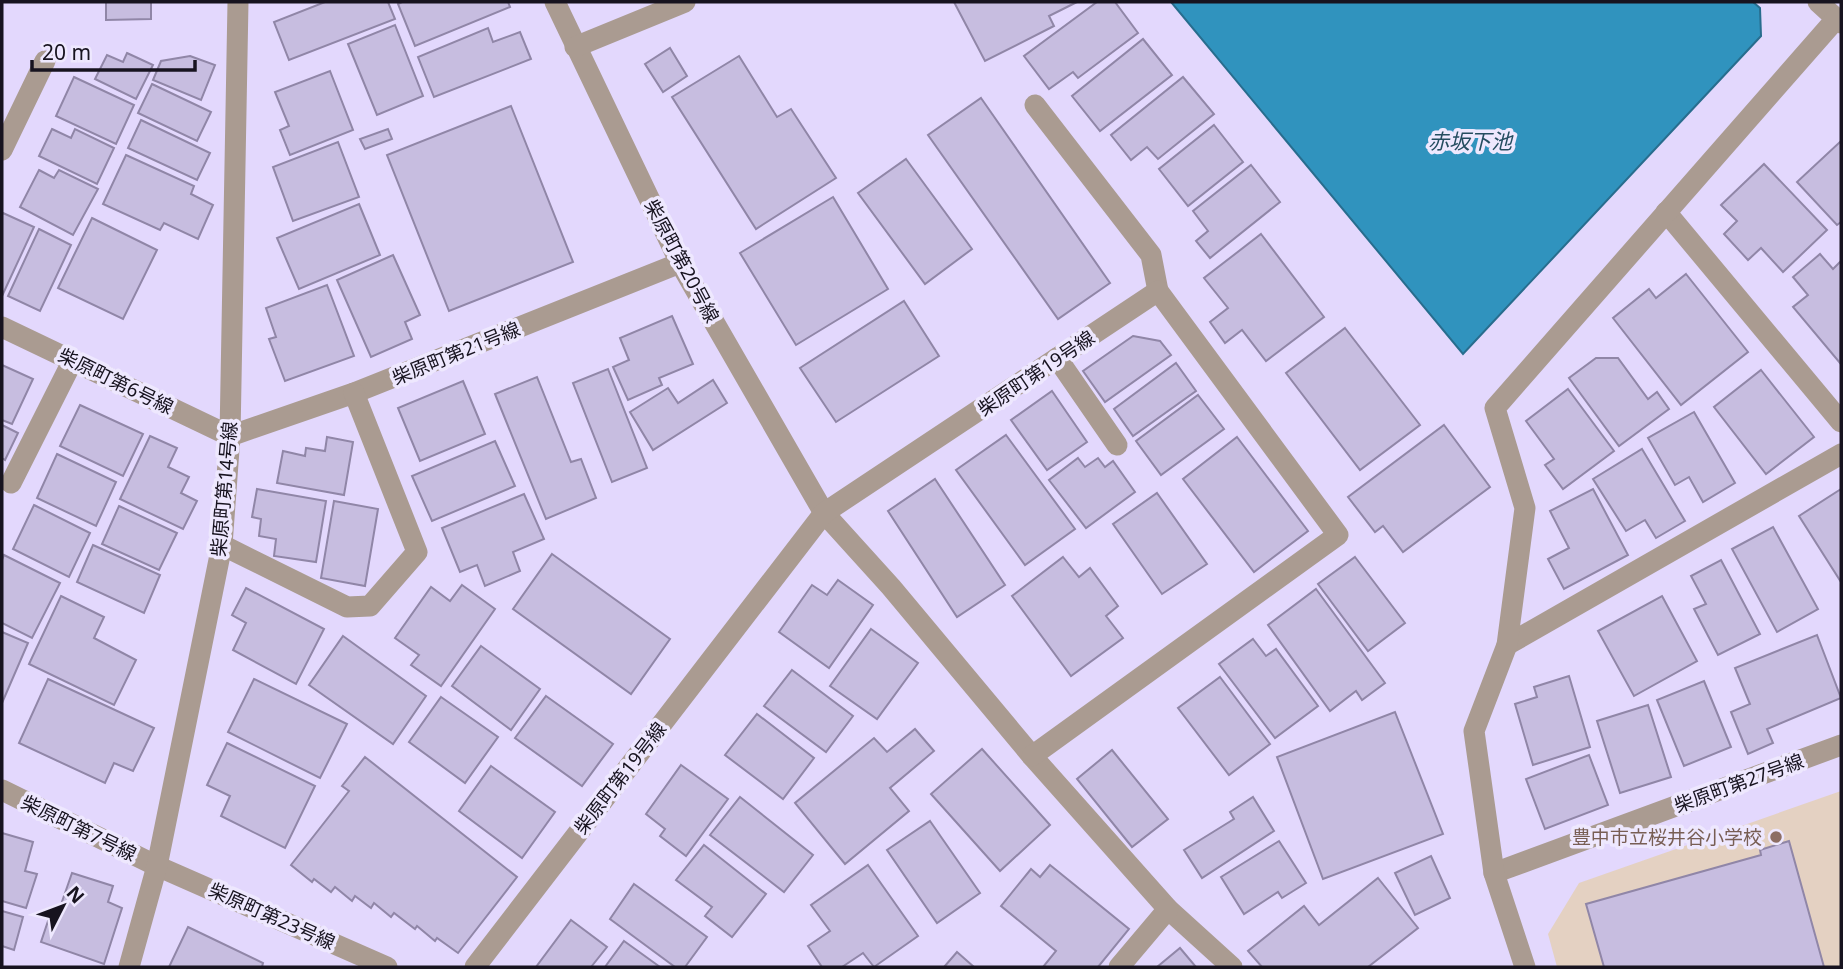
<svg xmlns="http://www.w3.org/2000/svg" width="1843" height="969" font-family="'Noto Sans','Noto Sans JP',sans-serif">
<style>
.education{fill:#e4d1c2}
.water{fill:#3093be;stroke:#286d8e;stroke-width:2}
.building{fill:#c7bde0;stroke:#9086a7;stroke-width:2}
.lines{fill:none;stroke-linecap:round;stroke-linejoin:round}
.minor{stroke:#aa9b91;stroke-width:21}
.education-dot{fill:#8d6e63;stroke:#eee8fe;stroke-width:2.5}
.labels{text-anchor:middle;stroke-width:7;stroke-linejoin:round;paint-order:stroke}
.street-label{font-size:19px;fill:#17131f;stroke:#eee8fe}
.education-label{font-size:19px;fill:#785e54;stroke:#eee8fe;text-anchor:end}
.water-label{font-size:21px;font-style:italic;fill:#254d60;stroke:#eee8fe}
</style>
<rect width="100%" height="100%" fill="#e3d8fd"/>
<polygon class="education" points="1841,791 1841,967 1557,967 1548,934 1579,883"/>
<polygon class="water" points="1171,2 1753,2 1760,8 1761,36 1463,354"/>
<g class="building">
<polygon points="106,2 151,2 151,19 106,20"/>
<polygon points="325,2 388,2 395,19 289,60 274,22"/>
<polygon points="402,2 508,2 510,7 415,46 398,4"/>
<polygon points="954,2 1077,2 1049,16 1054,26 985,61"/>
<polygon points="1097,2 1115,2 1138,33 1078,78 1073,72 1049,89 1024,56"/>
<polygon points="395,25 423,96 377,115 348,44"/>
<polygon points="488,28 493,42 520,32 531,59 434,97 418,57"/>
<polygon points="1143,39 1172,75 1100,131 1072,96"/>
<polygon points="670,48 687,76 663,92 645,64"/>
<polygon points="127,53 153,65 136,99 95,79 107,55 123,62"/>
<polygon points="190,56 215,65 201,100 153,80 161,61"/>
<polygon points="739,56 777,117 791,109 836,178 756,229 672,97"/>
<polygon points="330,71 353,130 290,155 280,130 289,126 275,92"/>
<polygon points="74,77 134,105 116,144 56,116"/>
<polygon points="1183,77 1214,114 1158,159 1147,147 1131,160 1111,135"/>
<polygon points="152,84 211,112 197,141 138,113"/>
<polygon points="981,98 1110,283 1058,319 928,135"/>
<polygon points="511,106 573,262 449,311 387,155"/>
<polygon points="141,120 210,153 197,180 128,148"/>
<polygon points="1214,125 1243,162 1188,206 1159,169"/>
<polygon points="52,129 71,138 75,129 114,148 97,184 39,156"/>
<polygon points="388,129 392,139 365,149 360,139"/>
<polygon points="1841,141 1841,222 1837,225 1797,182"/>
<polygon points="338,142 359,197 293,221 273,167"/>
<polygon points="126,155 194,186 191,194 213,205 198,239 164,223 160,230 103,204"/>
<polygon points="906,159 972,249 925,284 858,193"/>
<polygon points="1764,164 1827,230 1783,272 1761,248 1748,260 1724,234 1737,221 1721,205"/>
<polygon points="1251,165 1280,202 1210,258 1196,241 1208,231 1193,211"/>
<polygon points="39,170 54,178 59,170 98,189 73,235 20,207"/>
<polygon points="833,197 888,289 796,345 740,253"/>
<polygon points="359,204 380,255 299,289 277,238"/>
<polygon points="3,213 34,227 2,296 2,215"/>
<polygon points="92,218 157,250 123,319 58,288"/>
<polygon points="39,229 71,245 40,311 8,296"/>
<polygon points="1261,234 1324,317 1266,361 1242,330 1225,343 1210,322 1228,308 1204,278"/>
<polygon points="1820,254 1833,269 1841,261 1840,363 1793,307 1808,295 1793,277"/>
<polygon points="393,255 420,315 405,322 412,339 371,357 337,280"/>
<polygon points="1686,274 1748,352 1681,405 1613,318 1649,289 1656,298"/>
<polygon points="327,285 354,356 285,381 269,339 276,337 266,308"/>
<polygon points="904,301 939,356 836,422 800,368"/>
<polygon points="672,316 693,364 659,378 662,385 628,400 613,367 629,360 620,338"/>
<polygon points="1345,328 1420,425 1360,470 1286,373"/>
<polygon points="1133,336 1160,341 1171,355 1105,402 1083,371"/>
<polygon points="1596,358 1618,358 1648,399 1657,392 1669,409 1619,446 1569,378"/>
<polygon points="1176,363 1196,391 1133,436 1114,409"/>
<polygon points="2,365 33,379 12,424 2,420"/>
<polygon points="608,369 647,468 612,482 573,383"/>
<polygon points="1761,370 1814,437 1766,474 1714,407"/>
<polygon points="537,377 571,462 581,459 596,498 546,519 495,394"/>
<polygon points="713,380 727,403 653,450 630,412 668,388 678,403"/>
<polygon points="463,381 485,434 420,461 398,408"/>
<polygon points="1568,389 1614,451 1563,489 1545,465 1554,459 1526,421"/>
<polygon points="1052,391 1087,442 1047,470 1011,420"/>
<polygon points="1198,395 1224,429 1161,475 1136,441"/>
<polygon points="80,405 143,434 123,476 60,446"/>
<polygon points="1694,412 1735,483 1703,502 1689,477 1675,485 1648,438"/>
<polygon points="2,425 18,433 5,460 2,458"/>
<polygon points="1444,425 1490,487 1403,552 1383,526 1375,532 1348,497"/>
<polygon points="1006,435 1075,529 1025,565 956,470"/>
<polygon points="150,436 177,448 168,467 189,477 181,493 197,501 183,529 120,499"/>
<polygon points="327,437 353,442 344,495 277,483 283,451 305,456 306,448 325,451"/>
<polygon points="1237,437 1308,531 1254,572 1183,479"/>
<polygon points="495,441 515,486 432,521 412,476"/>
<polygon points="1642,449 1685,521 1656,538 1645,520 1626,531 1593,479"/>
<polygon points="57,454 116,482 96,526 37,498"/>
<polygon points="1078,458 1085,467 1098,458 1105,467 1113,461 1135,492 1086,528 1049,480"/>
<polygon points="935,479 1005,585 957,617 888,511"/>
<polygon points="257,489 326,501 316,562 274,556 276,539 259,536 261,519 252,517"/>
<polygon points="1593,489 1628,555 1564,589 1548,559 1569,548 1550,511"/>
<polygon points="1841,489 1841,582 1799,516"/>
<polygon points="1157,493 1207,564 1162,594 1113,524"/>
<polygon points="524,494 544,539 513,552 520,571 485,586 477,565 460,572 442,528"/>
<polygon points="334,501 378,509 365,586 321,578"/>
<polygon points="34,505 90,533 69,577 13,549"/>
<polygon points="119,506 177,533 159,570 102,544"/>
<polygon points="1773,527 1818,609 1777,632 1732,549"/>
<polygon points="93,545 160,575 144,613 77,582"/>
<polygon points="552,554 670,639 631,694 513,609"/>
<polygon points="4,555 60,583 32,638 2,623 2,560"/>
<polygon points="1063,557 1079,577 1090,568 1118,606 1106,616 1123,638 1071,676 1012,596"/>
<polygon points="1355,557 1405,623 1368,651 1318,584"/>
<polygon points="1721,560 1760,634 1718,655 1694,609 1706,604 1691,576"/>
<polygon points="838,580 873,605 829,668 779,632 812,585 827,595"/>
<polygon points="462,585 495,609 441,686 411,665 419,655 395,638 431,587 450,601"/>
<polygon points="246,588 324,629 296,684 233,650 246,623 232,615"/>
<polygon points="1316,589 1385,683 1362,700 1356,691 1330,711 1268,625"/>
<polygon points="61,596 104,617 94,638 136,660 114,705 29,664"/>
<polygon points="1662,596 1697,661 1634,696 1598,631"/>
<polygon points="871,629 918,663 877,719 830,686"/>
<polygon points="2,632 28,643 2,703"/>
<polygon points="1817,635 1841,698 1767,729 1773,743 1748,754 1731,712 1750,704 1735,668"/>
<polygon points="343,636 426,696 393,744 309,685"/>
<polygon points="1253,639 1266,656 1276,649 1318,706 1275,738 1219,664"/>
<polygon points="481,646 540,689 511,730 452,686"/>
<polygon points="792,670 853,716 826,752 764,706"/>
<polygon points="1569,676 1590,747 1533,765 1515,704 1537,697 1534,687"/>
<polygon points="1220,677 1270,744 1229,775 1178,708"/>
<polygon points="48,679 154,728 133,771 114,763 105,783 19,743"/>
<polygon points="254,679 347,724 320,778 228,732"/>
<polygon points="1704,681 1731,747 1684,766 1657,700"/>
<polygon points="546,696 613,744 582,786 515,738"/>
<polygon points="441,697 498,737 465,783 409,742"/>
<polygon points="1648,705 1671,777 1620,793 1597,721"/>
<polygon points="1395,712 1443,834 1323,879 1277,757"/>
<polygon points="757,714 814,758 783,799 725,755"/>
<polygon points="915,729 934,751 890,788 909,811 845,864 795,803 874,738 887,752"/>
<polygon points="227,743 315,786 285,848 221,816 230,796 207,785"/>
<polygon points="982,749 1050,825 1000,871 931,794"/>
<polygon points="1112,750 1168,819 1132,847 1077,779"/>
<polygon points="1589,755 1608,805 1545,829 1526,779"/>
<polygon points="365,757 517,877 458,953 437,938 435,941 417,926 415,929 394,913 391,917 374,903 371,908 355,896 352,901 335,887 331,892 314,879 312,882 291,865 349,791 342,786"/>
<polygon points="681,765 728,799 686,856 660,836 665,829 646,814"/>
<polygon points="491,766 555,812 522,858 459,811"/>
<polygon points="740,797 813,855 784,892 710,835"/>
<polygon points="1253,797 1274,831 1202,878 1184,850 1234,819 1230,812"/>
<polygon points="930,821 980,893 937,923 887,850"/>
<polygon points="2,833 33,842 25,871 37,874 26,908 2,901"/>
<polygon points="1279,841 1306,883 1282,898 1278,892 1244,914 1221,877"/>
<polygon points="1789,841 1824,967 1604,967 1586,904 1761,855 1760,850"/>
<polygon points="704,845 766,894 732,937 705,916 712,907 676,880"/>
<polygon points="1431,856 1450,898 1415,915 1395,873"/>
<polygon points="868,865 918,936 874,967 863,953 842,967 822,967 808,946 830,931 811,905"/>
<polygon points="1050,865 1129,929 1098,967 1043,967 1056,951 1001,906 1031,869 1040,877"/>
<polygon points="72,873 113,886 108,902 122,908 104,964 41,942 50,915 57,916"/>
<polygon points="1378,878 1418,928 1368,967 1262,967 1248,951 1304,906 1319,925"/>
<polygon points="634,884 707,937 685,967 675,967 610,919"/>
<polygon points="2,911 23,917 14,950 2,946"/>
<polygon points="571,920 607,947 591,967 536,967"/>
<polygon points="188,927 263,963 262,967 169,967"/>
<polygon points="624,941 660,967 605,967"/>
<polygon points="1180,948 1196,967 1157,967"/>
<polygon points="957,952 974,967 944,967"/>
</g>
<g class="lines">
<g class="minor">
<polyline points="555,2 680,263 824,513 891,587 1032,756 1168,909 1232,967"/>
<polyline points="1818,2 1841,23"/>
<polyline points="575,47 685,2"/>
<polyline points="1035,105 1151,255 1158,291"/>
<polyline points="2,150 45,61"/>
<polyline points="1666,212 1841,422"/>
<polyline points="2,327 230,436 354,393 680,263"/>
<polyline points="1057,358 1117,445"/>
<polyline points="11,483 73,360"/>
<polyline points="222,545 347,607 370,606 417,552 354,393"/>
<polyline points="1507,645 1841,454"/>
<polyline points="2,790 157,866 387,967"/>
<polyline points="1494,873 1841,745"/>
<polyline points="129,967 157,866 222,545 230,436 238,2"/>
<polyline points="475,967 824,513 1158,291 1338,535 1032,756"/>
<polyline points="1119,967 1168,909"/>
<polyline points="1525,967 1494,873 1474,731 1507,645 1525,508 1495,408 1836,19"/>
</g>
</g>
<circle class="education-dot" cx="1776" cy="837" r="7"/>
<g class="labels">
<g class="street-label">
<text transform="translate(682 261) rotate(62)" y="7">柴原町第20号線</text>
<text transform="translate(456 353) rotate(-22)" y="7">柴原町第21号線</text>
<text transform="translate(1036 373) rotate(-34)" y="7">柴原町第19号線</text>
<text transform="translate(116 381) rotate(26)" y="7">柴原町第6号線</text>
<text transform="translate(224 489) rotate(-85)" y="7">柴原町第14号線</text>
<text transform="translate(620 778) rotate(-52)" y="7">柴原町第19号線</text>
<text transform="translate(1739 783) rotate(-20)" y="7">柴原町第27号線</text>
<text transform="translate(79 828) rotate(26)" y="7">柴原町第7号線</text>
<text transform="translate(272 916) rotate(24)" y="7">柴原町第23号線</text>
</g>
<g class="education-label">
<text x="1762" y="844">豊中市立桜井谷小学校</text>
</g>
<g class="water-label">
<text x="1470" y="149">赤坂下池</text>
</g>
</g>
<rect width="1843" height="969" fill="none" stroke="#17131f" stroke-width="7"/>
<g transform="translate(63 906) rotate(48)" stroke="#eee8fe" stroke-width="5" paint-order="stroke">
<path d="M0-5L12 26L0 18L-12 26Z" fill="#17131f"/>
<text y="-10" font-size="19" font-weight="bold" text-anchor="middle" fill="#17131f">N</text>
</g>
<path d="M32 60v10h163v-10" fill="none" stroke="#17131f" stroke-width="3.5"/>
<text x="42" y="60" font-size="21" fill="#17131f" stroke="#eee8fe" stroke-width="5" paint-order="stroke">20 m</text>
</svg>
